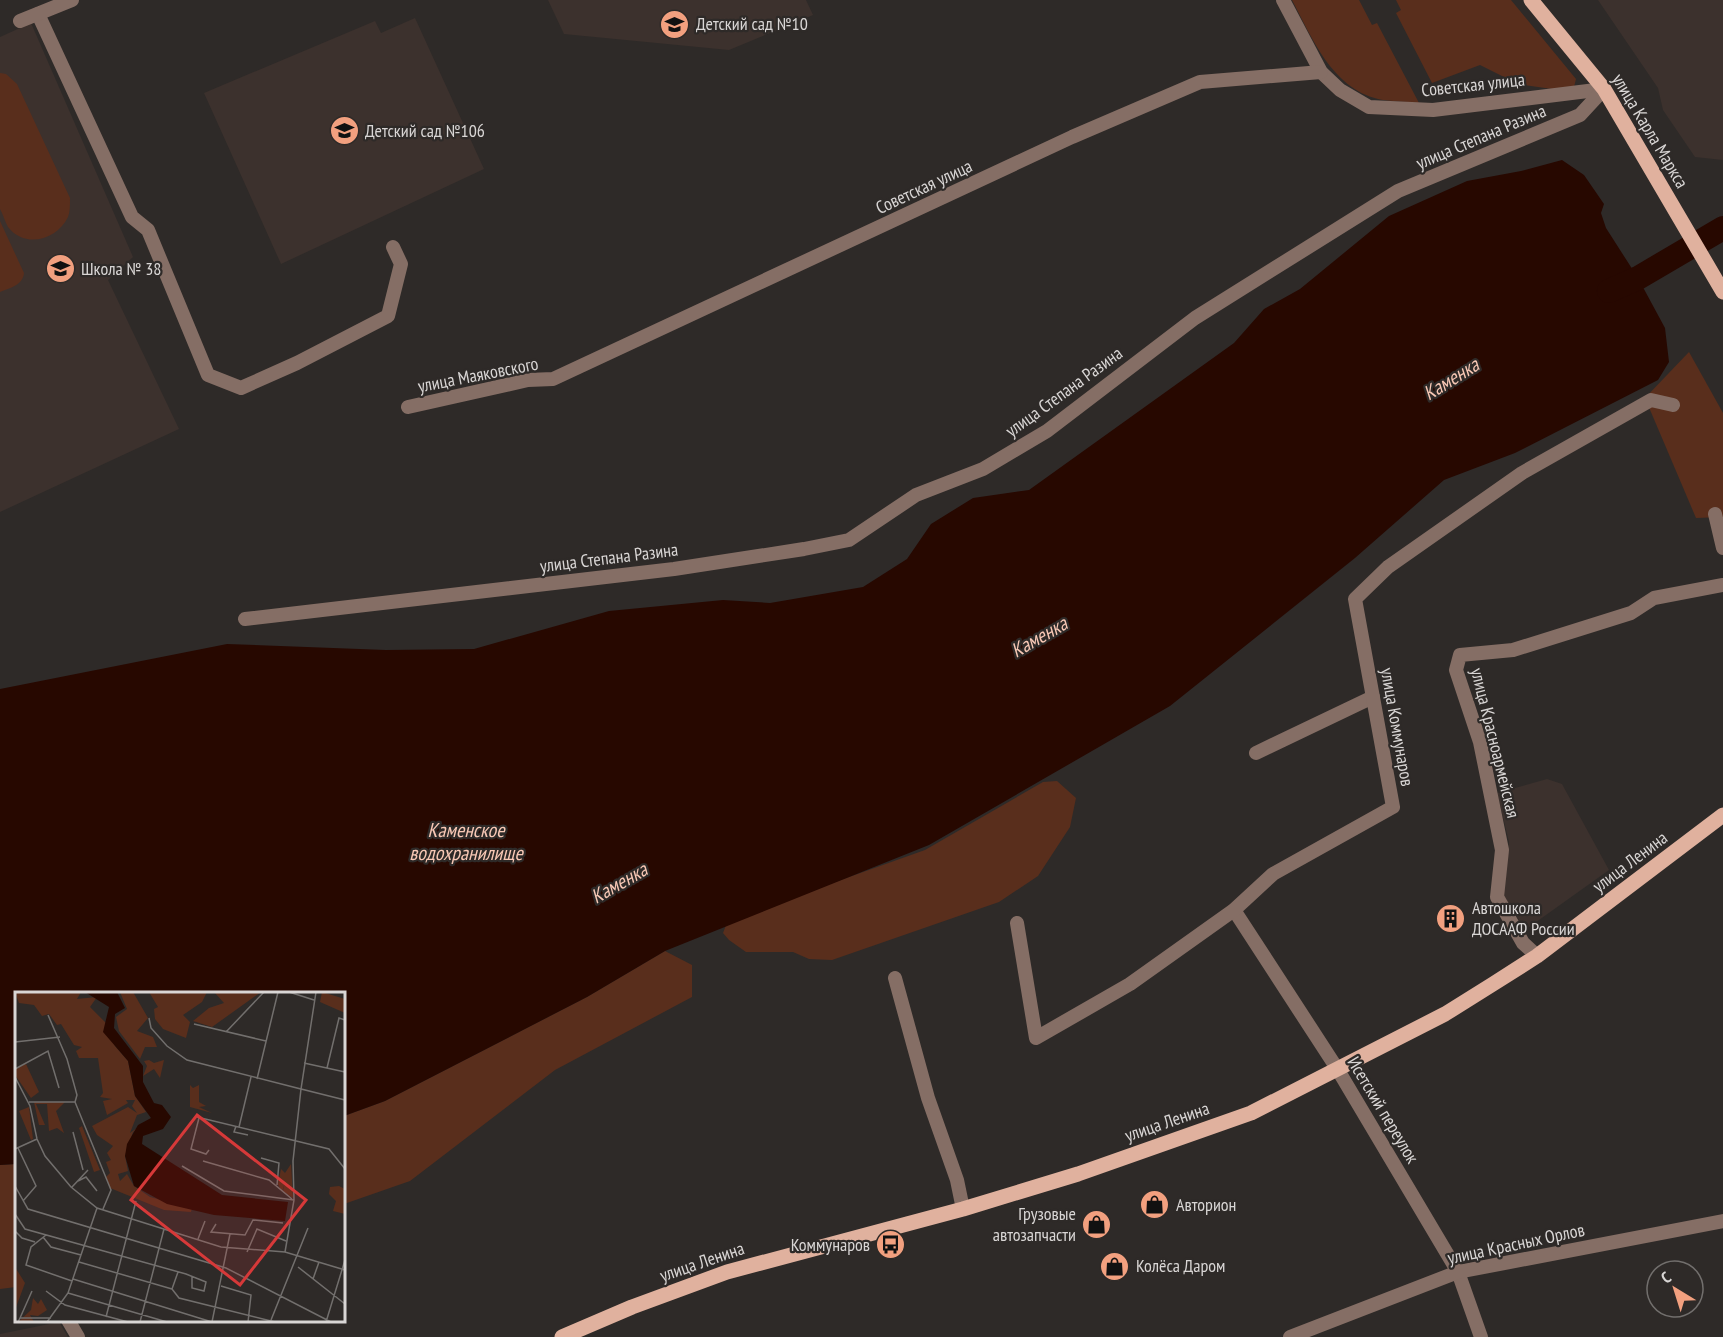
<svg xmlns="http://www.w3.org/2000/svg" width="1723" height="1337" font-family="'PT Sans Narrow',sans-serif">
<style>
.built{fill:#3c312d}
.green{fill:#592e1c}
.water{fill:#270800}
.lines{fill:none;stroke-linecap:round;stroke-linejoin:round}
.river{stroke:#270800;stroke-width:24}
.minor{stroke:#856e65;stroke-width:14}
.major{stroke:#e0b19e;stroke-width:15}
.labels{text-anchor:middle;stroke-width:4.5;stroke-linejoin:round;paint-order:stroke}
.poi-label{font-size:18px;fill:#d9d6d5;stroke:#2e2a28;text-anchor:start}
.street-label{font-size:18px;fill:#d9d6d5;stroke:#2e2a28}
.water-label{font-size:20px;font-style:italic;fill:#f8c8b5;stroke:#2e2a28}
.inset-road{fill:none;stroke:#726f6d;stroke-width:1.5}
.view{fill:#d63939;fill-opacity:0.15;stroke:#d63939;stroke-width:3}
.inset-edge{fill:none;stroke:#d9d6d5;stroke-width:3}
</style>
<rect width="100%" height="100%" fill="#2e2a28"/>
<g class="built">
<polygon points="548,0 806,0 813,15 729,50 564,34"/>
<polygon points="1598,0 1723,0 1723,160 1695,157 1663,110 1658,88"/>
<polygon points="415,18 484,169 281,264 204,93 375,21 381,33"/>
<polygon points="31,23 133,257 108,280 179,429 0,512 0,37"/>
<polygon points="1547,779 1562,784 1609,870 1525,930 1502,893 1509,842 1497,793"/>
<polygon points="59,1322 68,1337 0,1337 0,1334"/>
</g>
<g class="green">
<path d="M 1292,0 L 1359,0 L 1372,25 L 1377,23 L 1419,103 C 1406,101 1391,102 1378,99 C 1332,88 1312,38 1292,0 Z"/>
<polygon points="1396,0 1511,0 1576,79 1574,87 1566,91 1518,84 1480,65 1432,83 1396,13 1401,10"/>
<path d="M 0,73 L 6,74 L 17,84 L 70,198 C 70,205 70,212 68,217 C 57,240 25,249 8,227 C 5,222 3,214 0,209 Z"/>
<path d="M 0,221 L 24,273 C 23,285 10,288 0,292 Z"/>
<polygon points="1689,352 1723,413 1723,517 1696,518 1645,398"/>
<polygon points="1057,781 1076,798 1070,827 1038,876 999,902 832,960 809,959 793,952 746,952 729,940 723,933 728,920 925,850 1043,782"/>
<polygon points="665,951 692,965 692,997 555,1070 410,1181 344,1204 344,1116 385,1101 587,997"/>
<polygon points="16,1164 16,1287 0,1289 0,1165"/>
</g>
<polygon class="water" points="1562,160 1584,175 1604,204 1601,213 1606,228 1638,278 1665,328 1669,362 1658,380 1515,453 1444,480 1355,558 1170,706 929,845 665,951 587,997 385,1101 344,1116 344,994 16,994 16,1164 0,1165 0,689 227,644 386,650 474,649 609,611 723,600 770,603 863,587 907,559 931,524 973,498 1029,490 1234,343 1264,309 1300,289 1389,216 1467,181 1521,171"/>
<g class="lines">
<polyline class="river" points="1609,291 1638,278 1723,228"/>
<g class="minor">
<polyline points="1283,0 1321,72 1340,90 1369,107 1433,110 1604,89"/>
<polyline points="38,14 132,217 148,230 208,375 241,388 297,363 388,316 401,264 393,247"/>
<polyline points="20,21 72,0"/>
<polyline points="408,407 528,380 553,379 1072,137 1200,82 1321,72"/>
<polyline points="1715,514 1723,548"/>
<polyline points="245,619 674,569 804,549 849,540 916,495 983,469 1047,431 1195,318 1398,191 1580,115 1604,89"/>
<polyline points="1256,753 1373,697"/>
<polyline points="1234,910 1338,1070 1458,1272 1481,1337"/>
<polyline points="1017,923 1036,1038 1130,984 1234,910 1273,874 1393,807 1355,599 1388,567 1522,473 1651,400 1673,405"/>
<polyline points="1537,956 1523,943 1497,897 1502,850 1480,742 1456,670 1460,655 1513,650 1631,613 1654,598 1723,585"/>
<polyline points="895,978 928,1098 957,1180 963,1209"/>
<polyline points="68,1320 78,1337"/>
<polyline points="1290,1337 1458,1272 1723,1221"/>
</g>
<g class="major">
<polyline points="1531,0 1604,89 1723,292"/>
<polyline points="562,1337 632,1307 727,1272 963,1209 1078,1174 1251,1113 1445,1014 1493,984 1537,956 1723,815"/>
</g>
</g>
<defs>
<symbol id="school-disc" viewBox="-11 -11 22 22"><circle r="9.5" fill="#f2a07f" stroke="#2e2a28"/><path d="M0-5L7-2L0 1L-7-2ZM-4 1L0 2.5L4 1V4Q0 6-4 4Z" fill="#111"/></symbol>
<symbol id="building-disc" viewBox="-11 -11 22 22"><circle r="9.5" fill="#f2a07f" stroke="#2e2a28"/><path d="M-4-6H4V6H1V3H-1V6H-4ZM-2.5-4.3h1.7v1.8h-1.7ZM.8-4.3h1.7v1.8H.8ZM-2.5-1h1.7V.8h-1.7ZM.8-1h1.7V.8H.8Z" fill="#111"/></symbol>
<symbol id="shop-disc" viewBox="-11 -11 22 22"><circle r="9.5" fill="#f2a07f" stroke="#2e2a28"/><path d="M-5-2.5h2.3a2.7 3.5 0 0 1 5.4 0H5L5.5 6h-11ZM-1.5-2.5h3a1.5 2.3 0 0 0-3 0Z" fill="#111"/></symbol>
<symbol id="bus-disc" viewBox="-11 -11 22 22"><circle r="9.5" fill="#f2a07f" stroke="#2e2a28"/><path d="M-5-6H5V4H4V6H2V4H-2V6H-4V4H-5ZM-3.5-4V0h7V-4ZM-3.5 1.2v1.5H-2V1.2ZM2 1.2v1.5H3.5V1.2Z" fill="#111"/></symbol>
</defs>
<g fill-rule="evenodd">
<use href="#school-disc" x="658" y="8" width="33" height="33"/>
<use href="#school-disc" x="328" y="114" width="33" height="33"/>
<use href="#school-disc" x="44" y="252" width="33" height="33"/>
<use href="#building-disc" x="1434" y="902" width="33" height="33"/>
<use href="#shop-disc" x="1138" y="1188" width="33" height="33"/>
<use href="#shop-disc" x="1080" y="1208" width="33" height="33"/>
<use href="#bus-disc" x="874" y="1228" width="33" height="33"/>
<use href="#shop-disc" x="1098" y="1250" width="33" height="33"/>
</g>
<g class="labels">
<g class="poi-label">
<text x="696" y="30">Детский сад №10</text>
<text x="365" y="137">Детский сад №106</text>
<text x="81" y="275">Школа № 38</text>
<text x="1472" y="914">Автошкола<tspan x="1472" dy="21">ДОСААФ России</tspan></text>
<text x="1176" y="1211">Авторион</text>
<text x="1076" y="1220" text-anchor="end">Грузовые<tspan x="1076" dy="21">автозапчасти</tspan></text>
<text x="870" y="1251" text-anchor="end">Коммунаров</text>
<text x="1136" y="1272">Колёса Даром</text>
</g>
<g class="street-label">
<text transform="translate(1473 85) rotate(-6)" y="6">Советская улица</text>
<text transform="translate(1650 131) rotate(59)" y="6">улица Карла Маркса</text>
<text transform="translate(1481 137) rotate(-23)" y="6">улица Степана Разина</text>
<text transform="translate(924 187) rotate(-25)" y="6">Советская улица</text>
<text transform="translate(478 375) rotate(-11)" y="6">улица Маяковского</text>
<text transform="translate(1064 392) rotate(-36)" y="6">улица Степана Разина</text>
<text transform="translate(609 558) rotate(-7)" y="6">улица Степана Разина</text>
<text transform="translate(1397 727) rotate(80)" y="6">улица Коммунаров</text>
<text transform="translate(1495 743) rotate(76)" y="6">улица Красноармейская</text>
<text transform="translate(1630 862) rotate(-37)" y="6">улица Ленина</text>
<text transform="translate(1383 1110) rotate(59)" y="6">Исетский переулок</text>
<text transform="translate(1167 1122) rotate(-19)" y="6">улица Ленина</text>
<text transform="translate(1516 1244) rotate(-12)" y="6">улица Красных Орлов</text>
<text transform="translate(702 1262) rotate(-19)" y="6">улица Ленина</text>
</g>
<g class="water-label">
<text transform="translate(1451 379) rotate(-32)" y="7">Каменка</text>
<text transform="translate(1039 637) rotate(-30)" y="7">Каменка</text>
<text x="466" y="837">Каменское<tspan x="466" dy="23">водохранилище</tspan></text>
<text transform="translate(619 883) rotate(-30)" y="7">Каменка</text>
</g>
</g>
<g transform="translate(15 992)">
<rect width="330" height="330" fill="#2e2a28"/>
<path d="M 0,0 L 66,0 L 62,7 L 82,5 L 75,15 L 91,31 L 100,54 L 113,69 L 120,104 L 131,120 L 122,123 L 115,141 L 135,127 L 118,140 L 110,164 L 113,179 L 103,182 L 105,189 L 112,182 L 119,194 L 135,205 L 177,216 L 176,220 L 149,218 L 95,196 L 91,185 L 95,181 L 91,170 L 96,168 L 92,161 L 98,154 L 82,143 L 77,134 L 113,115 L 122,121 L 117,114 L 120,108 L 111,108 L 113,111 L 92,123 L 88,109 L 97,107 L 85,105 L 88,101 L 83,66 L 64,66 L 61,59 L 67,55 L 59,53 L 46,32 L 42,33 L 34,22 L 27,24 L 19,13 L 4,11 ZM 105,0 L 118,0 L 133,26 L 122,39 L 138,45 L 142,55 L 130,55 L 125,67 L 104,39 L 101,25 L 112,17 ZM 134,0 L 192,0 L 187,10 L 168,23 L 175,30 L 171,46 L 148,37 L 140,27 L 139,17 L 143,15 ZM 194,0 L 246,0 L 197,35 L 178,29 L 194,16 L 209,11 L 200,1 ZM 307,0 L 330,7 L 330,21 L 305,10 ZM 134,68 L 139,71 L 149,68 L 145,86 L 139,77 L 128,84 L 132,74 L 129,69 ZM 11,72 L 24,100 L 16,106 L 0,83 L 0,77 ZM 175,93 L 178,96 L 184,93 L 184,110 L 191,114 L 184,115 L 197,121 L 175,115 ZM 19,110 L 50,110 L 41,119 L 49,141 L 42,136 L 34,139 L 32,112 L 21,112 L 30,133 L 24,133 ZM 14,115 L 18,147 L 16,148 L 4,119 ZM 67,134 L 85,178 L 79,180 L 64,136 ZM 276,172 L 278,206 L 268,199 L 270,190 L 267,200 L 263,192 L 266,177 L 270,181 ZM 324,194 L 330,197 L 330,222 L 318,219 L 321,209 L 314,202 L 315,195 ZM 0,275 L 10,291 L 0,318 ZM 18,306 L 23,312 L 26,307 L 32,318 L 23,324 L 15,323 L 19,330 L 3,330 L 16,318 Z" fill="#592e1c"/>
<path d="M 70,0 L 102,0 L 110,16 L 100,22 L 99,36 L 128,74 L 128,90 L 139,111 L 147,113 L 156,125 L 148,137 L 128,144 L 127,152 L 207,203 L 273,210 L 270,229 L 199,223 L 152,212 L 119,194 L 110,164 L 112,152 L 123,133 L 136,126 L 120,104 L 113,69 L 88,40 L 94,15 Z" fill="#270800"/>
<path class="inset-road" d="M 274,0 L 299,8M 33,23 L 52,67 L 62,103 L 60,110M 134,26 L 136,36 L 152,54 L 172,68 L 286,97 L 301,0M 179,32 L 251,49M 211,40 L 249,0M 0,50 L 45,45M 289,71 L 330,80M 312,76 L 324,26 L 330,28M 0,77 L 33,59 L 44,96M 0,85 L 15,114 L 22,147 L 30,164 L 56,195 L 82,216 L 206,255 L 270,260 L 330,278M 242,87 L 263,0M 14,110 L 60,110M 60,110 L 96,198 L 88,217M 182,125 L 314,157 L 330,177M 184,126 L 176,157 L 191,162 L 194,158M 221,134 L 219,140 L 233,143M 224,135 L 236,85M 58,140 L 68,178M 3,156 L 21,194 L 8,209M 0,157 L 22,147M 246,166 L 264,171 L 262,193M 188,169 L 254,188 L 277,207M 167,174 L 209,199 L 279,208M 63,189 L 71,185 L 82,199M 0,194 L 13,217 L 211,276 L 316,330M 57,195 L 73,178M 0,222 L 10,237 L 171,282 L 191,290 L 189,299 L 177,296 L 177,285M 201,232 L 196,240 L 230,243 L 238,228 L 268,231M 0,239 L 7,246 L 20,250M 31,243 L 16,255 L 11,273 L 57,289M 28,245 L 36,255 L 66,263M 183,247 L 190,229M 232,260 L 242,237 L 271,249M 270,260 L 279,208 L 278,169 L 286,97 L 330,108M 64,270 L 157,297M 283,275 L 330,312M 58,287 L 197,330 L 215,242M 298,287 L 304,270M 206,294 L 236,303 L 233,330M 157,297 L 164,306 L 260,330M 157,297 L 163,280M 31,299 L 50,313 L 113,330M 53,301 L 152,330M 91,325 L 121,209M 5,326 L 17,299M 256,328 L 293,236M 3,330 L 5,326 L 36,326M 32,330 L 53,301 L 82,216M 125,330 L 149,237M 311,330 L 330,268"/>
<path class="view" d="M 182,123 L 291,208 L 225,293 L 116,208 Z"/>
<rect width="330" height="330" class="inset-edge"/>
</g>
<g transform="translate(1675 1289) rotate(322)"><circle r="28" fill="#2e2a28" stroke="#726f6d" stroke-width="1.5"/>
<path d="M0-4.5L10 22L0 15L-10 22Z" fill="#f2a07f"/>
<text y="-9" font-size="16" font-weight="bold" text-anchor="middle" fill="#d9d6d5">С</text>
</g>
</svg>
